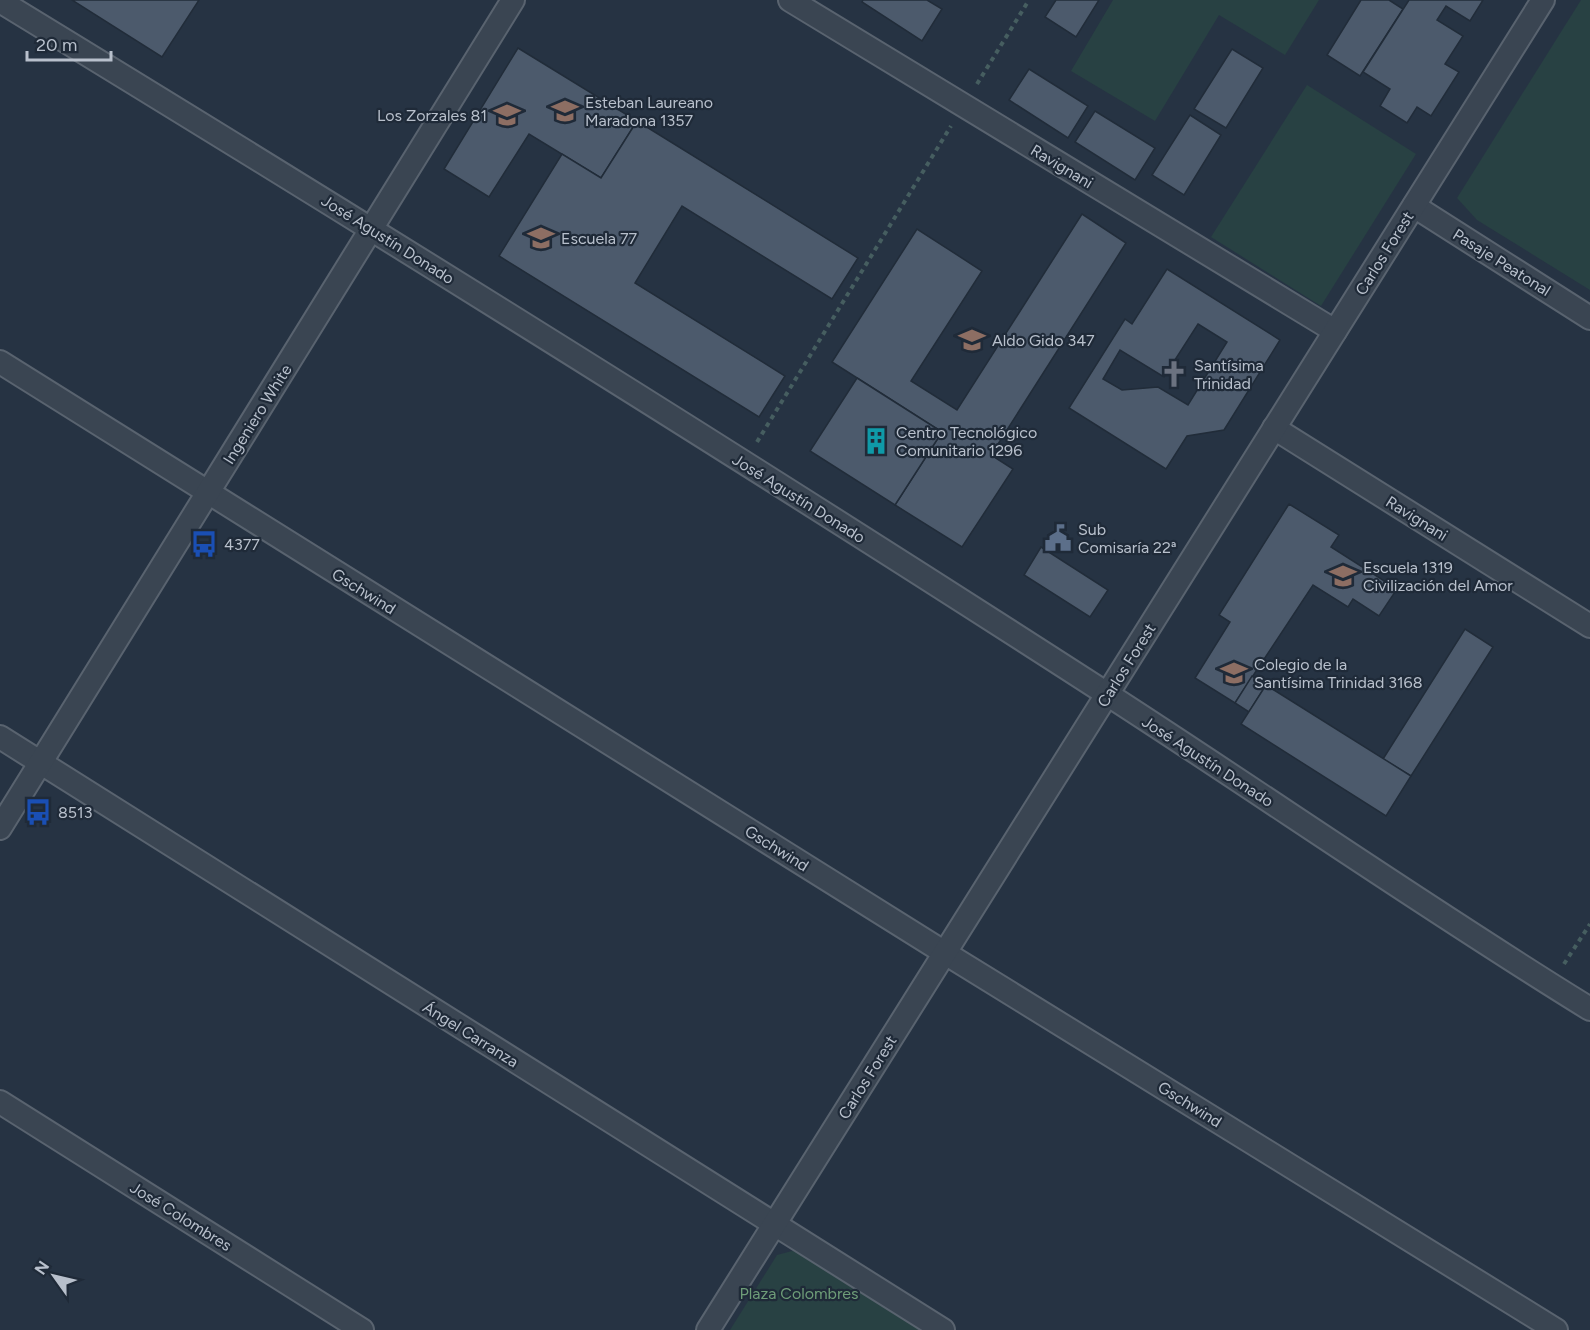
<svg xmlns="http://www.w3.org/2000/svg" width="1590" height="1330" font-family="Figtree,sans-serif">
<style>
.green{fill:#284143}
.building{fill:#4c5a6c;stroke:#212c39;stroke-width:1.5;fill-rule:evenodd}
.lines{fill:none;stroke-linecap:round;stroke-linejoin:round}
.minor-casing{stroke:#59636f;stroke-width:26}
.path{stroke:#465e60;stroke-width:4;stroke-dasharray:4.5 4.5;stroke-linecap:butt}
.minor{stroke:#3a4552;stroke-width:22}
.labels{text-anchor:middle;stroke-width:4.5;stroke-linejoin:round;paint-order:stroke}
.poi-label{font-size:16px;fill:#b8c0cc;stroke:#1f2a38;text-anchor:start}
.street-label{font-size:16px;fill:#b8c0cc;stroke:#1f2a38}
.park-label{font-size:16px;fill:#6e9d78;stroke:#1f2a38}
</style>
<rect width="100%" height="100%" fill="#263343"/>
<g class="green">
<polygon points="1113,0 1319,0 1285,55 1219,15 1155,121 1071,71"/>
<polygon points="1581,0 1590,0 1590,290 1477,220 1457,198"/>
<polygon points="1307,85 1416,154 1321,306 1211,237"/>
<polygon points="792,1251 809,1254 929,1330 730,1330 777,1255"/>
</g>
<g class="building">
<polygon points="72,0 199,0 162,57"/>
<polygon points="863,0 927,0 942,9 922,41 862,2"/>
<polygon points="1056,0 1099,0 1076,37 1045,17"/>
<polygon points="1361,0 1389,0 1403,9 1360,76 1327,55"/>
<polygon points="1409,0 1483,0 1470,21 1446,6 1437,20 1463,36 1445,64 1459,72 1431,116 1417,107 1407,123 1380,106 1390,89 1363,72"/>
<polygon points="518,48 637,121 601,178 529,134 489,197 444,169"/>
<polygon points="1232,49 1263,68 1226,128 1194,109"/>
<polygon points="1029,69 1088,106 1068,138 1009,100"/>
<polygon points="1095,111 1155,148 1135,180 1075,142"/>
<polygon points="1190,115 1221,135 1184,195 1152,175"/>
<polygon points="637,121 858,258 832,299 682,206 635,283 785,376 759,417 499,256 562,154 601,178"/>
<polygon points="1082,214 1126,243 991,455 1013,469 962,547 895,505 942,432 832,362 917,229 982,271 911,381 957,410"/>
<path d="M 1167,269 L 1280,340 L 1224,430 L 1187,436 L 1166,469 L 1069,408 L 1125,319 L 1132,324 ZM 1198,324 L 1227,342 L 1188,405 L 1158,387 L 1122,390 L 1103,379 L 1120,350 L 1164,377 Z"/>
<polygon points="857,378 942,432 895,505 810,451"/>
<polygon points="1289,504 1339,535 1331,547 1397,589 1379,616 1353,599 1348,607 1313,585 1235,703 1195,678 1230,622 1219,615"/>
<polygon points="1041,547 1108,590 1090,617 1024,575"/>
<polygon points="1465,629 1493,647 1411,776 1383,759"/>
<polygon points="1252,676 1266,685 1249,712 1235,703"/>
<polygon points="1266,685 1411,776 1386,816 1241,724"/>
</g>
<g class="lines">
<defs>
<g id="minor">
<polyline points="790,0 1335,331"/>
<path d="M 0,1 C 372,228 741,458 1107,694 C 1268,798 1426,908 1590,1009"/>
<polyline points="1414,206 1590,318"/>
<polyline points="0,362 945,953 1556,1330"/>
<polyline points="1274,428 1590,626"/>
<polyline points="0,737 943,1330"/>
<polyline points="0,828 513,0"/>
<polyline points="0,1102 362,1330"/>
<polyline points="708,1330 1543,0"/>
</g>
</defs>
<use href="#minor" class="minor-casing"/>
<g class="path">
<polyline points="977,84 1029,0"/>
<polyline points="757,442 951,126"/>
<polyline points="1564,964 1590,924"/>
</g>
<use href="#minor" class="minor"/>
</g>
<defs>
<symbol id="school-bare" viewBox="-9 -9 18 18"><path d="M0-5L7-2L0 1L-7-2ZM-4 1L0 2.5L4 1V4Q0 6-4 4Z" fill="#8d6e63" stroke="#1f2a38" stroke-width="2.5" paint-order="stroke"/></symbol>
<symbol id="church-bare" viewBox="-9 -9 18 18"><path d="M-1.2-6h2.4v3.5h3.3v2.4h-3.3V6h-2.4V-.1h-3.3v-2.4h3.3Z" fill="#6b7280" stroke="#1f2a38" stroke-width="2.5" paint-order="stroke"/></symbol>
<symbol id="building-bare" viewBox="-9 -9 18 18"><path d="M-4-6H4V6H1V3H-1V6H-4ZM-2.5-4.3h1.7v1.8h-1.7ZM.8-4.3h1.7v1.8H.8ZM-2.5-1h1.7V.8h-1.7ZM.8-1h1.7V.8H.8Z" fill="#0f9aa8" stroke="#1f2a38" stroke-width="2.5" paint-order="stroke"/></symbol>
<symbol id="civic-bare" viewBox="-9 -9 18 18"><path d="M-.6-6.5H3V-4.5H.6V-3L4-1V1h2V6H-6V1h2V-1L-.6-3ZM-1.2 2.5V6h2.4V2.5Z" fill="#5c6f8a" stroke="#1f2a38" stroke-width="2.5" paint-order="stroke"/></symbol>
<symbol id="bus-bare" viewBox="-9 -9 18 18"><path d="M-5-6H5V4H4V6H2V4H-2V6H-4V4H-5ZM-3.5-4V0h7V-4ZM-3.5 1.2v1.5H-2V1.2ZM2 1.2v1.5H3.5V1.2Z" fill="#1a4fb4" stroke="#1f2a38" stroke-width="2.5" paint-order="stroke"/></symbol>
</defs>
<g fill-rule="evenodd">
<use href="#school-bare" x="546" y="92" width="38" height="38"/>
<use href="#school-bare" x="488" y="96" width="38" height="38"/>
<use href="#school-bare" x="522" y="219" width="38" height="38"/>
<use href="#school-bare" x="953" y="321" width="38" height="38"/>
<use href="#church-bare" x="1155" y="355" width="38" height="38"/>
<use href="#building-bare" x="857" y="422" width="38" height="38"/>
<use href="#civic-bare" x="1039" y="519" width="38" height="38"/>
<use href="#bus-bare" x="185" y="525" width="38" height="38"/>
<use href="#school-bare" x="1324" y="557" width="38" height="38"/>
<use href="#school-bare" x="1215" y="654" width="38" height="38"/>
<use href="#bus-bare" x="19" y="793" width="38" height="38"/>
</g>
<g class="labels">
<g class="poi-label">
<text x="585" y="108">Esteban Laureano<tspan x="585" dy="18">Maradona 1357</tspan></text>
<text x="487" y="121" text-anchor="end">Los Zorzales 81</text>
<text x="561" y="244">Escuela 77</text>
<text x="992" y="346">Aldo Gido 347</text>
<text x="1194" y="371">Santísima<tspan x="1194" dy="18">Trinidad</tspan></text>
<text x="896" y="438">Centro Tecnológico<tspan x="896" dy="18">Comunitario 1296</tspan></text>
<text x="1078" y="535">Sub<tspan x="1078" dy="18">Comisaría 22ª</tspan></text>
<text x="224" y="550">4377</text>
<text x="1363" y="573">Escuela 1319<tspan x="1363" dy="18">Civilización del Amor</tspan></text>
<text x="1254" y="670">Colegio de la<tspan x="1254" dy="18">Santísima Trinidad 3168</tspan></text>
<text x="58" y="818">8513</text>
</g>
<g class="street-label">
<text transform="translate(1062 166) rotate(31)" y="6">Ravignani</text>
<text transform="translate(388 239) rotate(32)" y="6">José Agustín Donado</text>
<text transform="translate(1384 253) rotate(-58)" y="6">Carlos Forest</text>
<text transform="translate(1502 262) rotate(32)" y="6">Pasaje Peatonal</text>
<text transform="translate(257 414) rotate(-58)" y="6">Ingeniero White</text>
<text transform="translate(799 498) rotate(32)" y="6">José Agustín Donado</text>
<text transform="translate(1417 518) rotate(32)" y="6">Ravignani</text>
<text transform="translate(364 591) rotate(32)" y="6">Gschwind</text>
<text transform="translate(1126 665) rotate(-58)" y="6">Carlos Forest</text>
<text transform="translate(1208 761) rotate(33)" y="6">José Agustín Donado</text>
<text transform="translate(777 848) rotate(32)" y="6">Gschwind</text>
<text transform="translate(471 1034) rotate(32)" y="6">Ángel Carranza</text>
<text transform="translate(867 1077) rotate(-58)" y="6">Carlos Forest</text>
<text transform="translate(1190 1104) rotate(32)" y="6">Gschwind</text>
<text transform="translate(181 1216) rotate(32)" y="6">José Colombres</text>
</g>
<g class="park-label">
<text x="799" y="1299">Plaza Colombres</text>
</g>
</g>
<g transform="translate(54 1276) rotate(304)" stroke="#1f2a38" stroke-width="4.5" paint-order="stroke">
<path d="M0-4.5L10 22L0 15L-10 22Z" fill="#b8c0cc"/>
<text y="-9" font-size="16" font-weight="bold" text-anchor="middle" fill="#b8c0cc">N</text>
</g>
<path d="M27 51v9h84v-9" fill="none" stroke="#b8c0cc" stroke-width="3"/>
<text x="36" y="51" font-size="18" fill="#b8c0cc" stroke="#1f2a38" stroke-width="4.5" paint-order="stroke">20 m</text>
</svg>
